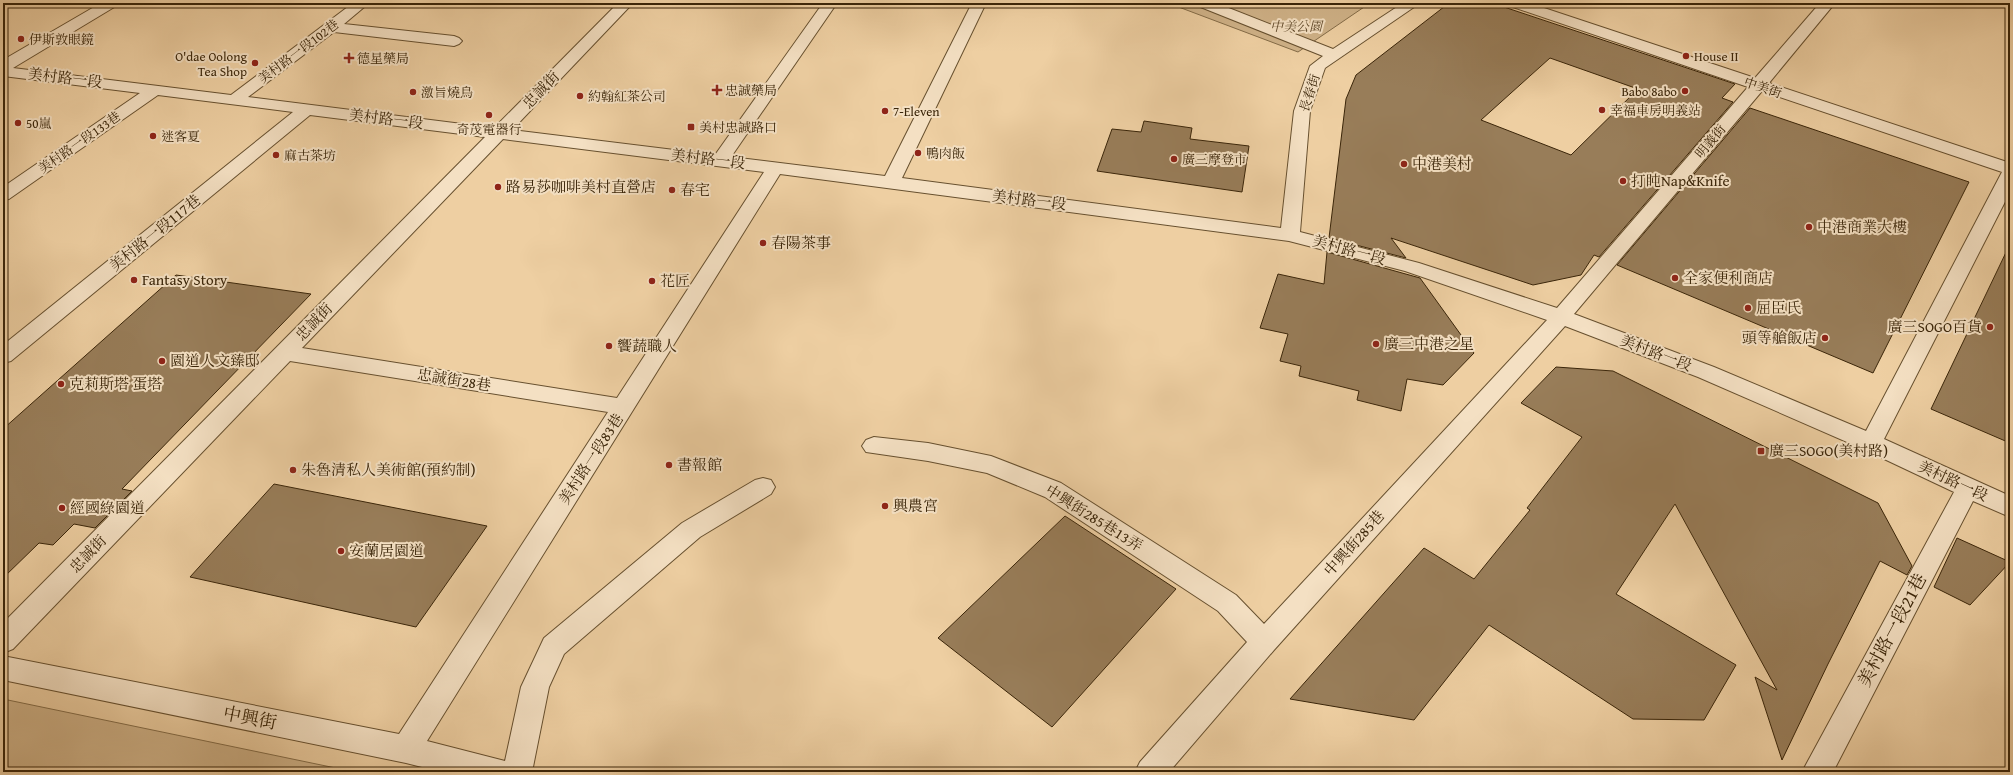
<svg xmlns="http://www.w3.org/2000/svg" width="2013" height="775" font-family="'Gentium Book Plus','Noto Serif TC',serif">
<style>
.green{fill:#cfb288;stroke:#846c48}
.building{fill:#987d59;stroke:#3a2509;fill-rule:evenodd}
.lines{fill:none;stroke-linecap:round;stroke-linejoin:round}
.minor-casing{stroke:#67502f;stroke-width:2}
.minor{fill:#f4e0c3;fill-rule:evenodd}
.poi-dot{fill:#8f2418;stroke:#f4e0c3;stroke-width:1.5}
.labels{text-anchor:middle;stroke-width:4;stroke-linejoin:round;paint-order:stroke}
.far-park-label{font-size:13px;font-style:italic;fill:#5f4829;stroke:#f4e0c3}
.far-poi-label{font-size:13px;fill:#3a2509;stroke:#f4e0c3;text-anchor:start}
.far-street-label{font-size:13px;fill:#3a2509;stroke:#f4e0c3}
.street-label{font-size:15px;fill:#3a2509;stroke:#f4e0c3}
.poi-label{font-size:15px;fill:#3a2509;stroke:#f4e0c3;text-anchor:start}
.near-street-label{font-size:18px;fill:#3a2509;stroke:#f4e0c3}
</style>
<rect width="100%" height="100%" fill="#eecfa2"/>
<filter id="stains"><feTurbulence type="fractalNoise" baseFrequency=".005" numOctaves="4"/><feColorMatrix values="0 0 0 0 .2 0 0 0 0 .09 0 0 0 0 .02 0 0 0 .5 -.17"/></filter>
<radialGradient id="worn" r=".72"><stop offset=".6" stop-color="#630" stop-opacity="0"/><stop offset="1" stop-color="#630" stop-opacity=".3"/></radialGradient>
<g class="green">
<polygon points="1168,3 1370,3 1298,52"/>
<polygon points="3,699 355,772 3,772"/>
</g>
<g class="building">
<path d="M 1449,3 L 1492,3 L 1735,84 L 1722,98 L 1733,102 L 1599,257 L 1594,255 L 1581,275 L 1533,285 L 1391,238 L 1406,258 L 1329,238 L 1346,99 L 1356,75 ZM 1550,58 L 1638,89 L 1571,155 L 1481,120 Z"/>
<polygon points="1750,108 1969,182 1873,373 1617,265"/>
<polygon points="1144,121 1192,128 1190,139 1249,146 1242,192 1097,171 1112,129 1141,132"/>
<polygon points="2010,244 2010,443 1931,409"/>
<polygon points="1327,252 1420,278 1474,353 1443,385 1407,379 1401,411 1357,400 1359,391 1299,376 1301,366 1280,361 1288,334 1260,328 1278,274 1324,284"/>
<polygon points="176,275 311,294 122,489 132,491 95,528 74,524 53,545 39,543 3,578 3,429"/>
<polygon points="1556,367 1613,371 1878,503 1912,566 1907,575 1880,561 1828,664 1782,760 1755,677 1777,690 1675,504 1616,594 1736,665 1704,720 1633,719 1489,625 1414,720 1290,699 1424,548 1474,579 1530,510 1527,508 1582,437 1521,403"/>
<polygon points="274,484 487,526 416,627 190,577"/>
<polygon points="1065,516 1176,589 1052,727 938,638"/>
<polygon points="1957,538 2010,562 1970,605 1934,587"/>
</g>
<g class="lines">
<defs>
<path id="minor" d="M 101,3 L 118,3 L 116,6 L 13,68 L 231,95 L 353,3 L 369,3 L 344,24 L 454,36 L 459,38 L 462,41 L 459,44 L 454,46 L 334,32 L 248,97 L 494,128 L 618,3 L 633,3 L 512,130 L 715,155 L 823,3 L 837,3 L 731,157 L 885,176 L 972,3 L 986,3 L 902,178 L 1281,228 L 1294,111 L 1310,66 L 1323,56 L 1198,6 L 1196,3 L 1216,3 L 1333,49 L 1403,3 L 1420,3 L 1325,68 L 1310,111 L 1300,232 L 1419,263 L 1557,308 L 1748,87 L 1510,6 L 1508,3 L 1529,3 L 1755,78 L 1820,3 L 1835,3 L 1769,83 L 2010,163 L 2010,192 L 1884,439 L 2010,496 L 2010,517 L 1973,501 L 1833,772 L 1802,772 L 1954,492 L 1863,449 L 1698,377 L 1565,326 L 1274,650 L 1169,772 L 1135,772 L 1140,762 L 1247,642 L 1218,611 L 1045,497 L 987,473 L 928,461 L 866,452 L 862,446 L 866,440 L 874,437 L 928,443 L 991,456 L 1061,483 L 1236,595 L 1264,624 L 1547,320 L 1405,271 L 1289,241 L 780,174 L 427,741 L 505,761 L 521,687 L 544,638 L 682,523 L 755,480 L 763,478 L 771,480 L 775,487 L 771,494 L 700,537 L 564,654 L 549,687 L 532,772 L 442,772 L 406,763 L 3,680 L 3,656 L 399,734 L 608,412 L 290,361 L 13,649 L 3,653 L 3,623 L 485,137 L 310,115 L 11,361 L 3,363 L 3,345 L 293,112 L 158,95 L 9,199 L 3,200 L 3,187 L 140,93 L 3,76 L 3,60 ZM 1762,91 L 2002,172 L 1866,431 L 1714,367 L 1574,314 ZM 503,139 L 764,172 L 617,398 L 302,348 Z"/>
</defs>
<use href="#minor" class="minor-casing"/>
<use href="#minor" class="minor"/>
</g>
<g class="poi-dot">
<circle cx="21" cy="39" r="4"/>
<circle cx="1686" cy="56" r="4"/>
<path d="M347 52h4v4h4v4h-4v4h-4v-4h-4v-4h4z"/>
<circle cx="255" cy="63" r="4"/>
<path d="M715 84h4v4h4v4h-4v4h-4v-4h-4v-4h4z"/>
<circle cx="1685" cy="91" r="4"/>
<circle cx="413" cy="92" r="4"/>
<circle cx="580" cy="96" r="4"/>
<circle cx="1602" cy="110" r="4"/>
<circle cx="885" cy="111" r="4"/>
<circle cx="489" cy="115" r="4"/>
<circle cx="18" cy="123" r="4"/>
<rect x="687" y="123" width="8" height="8" rx="2"/>
<circle cx="153" cy="136" r="4"/>
<circle cx="918" cy="153" r="4"/>
<circle cx="276" cy="155" r="4"/>
<circle cx="1174" cy="159" r="4"/>
<circle cx="1404" cy="164" r="4"/>
<circle cx="1623" cy="181" r="4"/>
<circle cx="498" cy="187" r="4"/>
<circle cx="672" cy="190" r="4"/>
<circle cx="1809" cy="227" r="4"/>
<circle cx="763" cy="243" r="4"/>
<circle cx="1675" cy="278" r="4"/>
<circle cx="134" cy="280" r="4"/>
<circle cx="652" cy="281" r="4"/>
<circle cx="1748" cy="308" r="4"/>
<circle cx="1990" cy="327" r="4"/>
<circle cx="1825" cy="338" r="4"/>
<circle cx="1376" cy="344" r="4"/>
<circle cx="609" cy="346" r="4"/>
<circle cx="162" cy="361" r="4"/>
<circle cx="61" cy="384" r="4"/>
<rect x="1757" y="447" width="8" height="8" rx="2"/>
<circle cx="669" cy="465" r="4"/>
<circle cx="293" cy="470" r="4"/>
<circle cx="885" cy="506" r="4"/>
<circle cx="62" cy="508" r="4"/>
<circle cx="341" cy="551" r="4"/>
</g>
<g class="labels">
<g class="far-park-label">
<text x="1296" y="31">中美公園</text>
</g>
<g class="far-poi-label">
<text x="29" y="44">伊斯敦眼鏡</text>
<text x="247" y="61" text-anchor="end">O'dae Oolong<tspan x="247" dy="15">Tea Shop</tspan></text>
<text x="1694" y="61">House II</text>
<text x="357" y="63">德星藥局</text>
<text x="725" y="95">忠誠藥局</text>
<text x="1677" y="96" text-anchor="end">Babo 8abo</text>
<text x="421" y="97">激旨燒鳥</text>
<text x="588" y="101">約翰紅茶公司</text>
<text x="1610" y="115">幸福車房明義站</text>
<text x="893" y="116">7-Eleven</text>
<text x="26" y="128">50嵐</text>
<text x="699" y="132">美村忠誠路口</text>
<text x="489" y="134" text-anchor="middle">奇茂電器行</text>
<text x="161" y="141">迷客夏</text>
<text x="926" y="158">鴨肉飯</text>
<text x="284" y="160">麻古茶坊</text>
<text x="1182" y="164">廣三摩登市</text>
</g>
<g class="far-street-label">
<text transform="translate(298 51) rotate(-37)" y="5">美村路一段102巷</text>
<text transform="translate(1763 87) rotate(19)" y="5">中美街</text>
<text transform="translate(1309 93) rotate(-72)" y="5">長春街</text>
<text transform="translate(1710 141) rotate(-50)" y="5">明義街</text>
<text transform="translate(79 142) rotate(-35)" y="5">美村路一段133巷</text>
</g>
<g class="street-label">
<text transform="translate(65 78) rotate(7)" y="5">美村路一段</text>
<text transform="translate(541 90) rotate(-46)" y="5">忠誠街</text>
<text transform="translate(386 119) rotate(7)" y="5">美村路一段</text>
<text transform="translate(708 159) rotate(7)" y="5">美村路一段</text>
<text transform="translate(1029 200) rotate(7)" y="5">美村路一段</text>
<text transform="translate(155 233) rotate(-39)" y="5">美村路一段117巷</text>
<text transform="translate(1349 250) rotate(15)" y="5">美村路一段</text>
<text transform="translate(314 322) rotate(-46)" y="5">忠誠街</text>
<text transform="translate(1656 353) rotate(21)" y="5">美村路一段</text>
<text transform="translate(454 380) rotate(9)" y="5">忠誠街28巷</text>
<text transform="translate(591 459) rotate(-57)" y="5">美村路一段83巷</text>
<text transform="translate(1953 481) rotate(25)" y="5">美村路一段</text>
<text transform="translate(1094 518) rotate(32)" y="5">中興街285巷13弄</text>
<text transform="translate(1354 543) rotate(-48)" y="5">中興街285巷</text>
<text transform="translate(88 554) rotate(-46)" y="5">忠誠街</text>
</g>
<g class="poi-label">
<text x="1412" y="169">中港美村</text>
<text x="1631" y="186">打盹Nap&amp;Knife</text>
<text x="506" y="192">路易莎咖啡美村直營店</text>
<text x="680" y="195">春宅</text>
<text x="1817" y="232">中港商業大樓</text>
<text x="771" y="248">春陽茶事</text>
<text x="1683" y="283">全家便利商店</text>
<text x="142" y="285">Fantasy Story</text>
<text x="660" y="286">花匠</text>
<text x="1756" y="313">屈臣氏</text>
<text x="1982" y="332" text-anchor="end">廣三SOGO百貨</text>
<text x="1817" y="343" text-anchor="end">頭等艙飯店</text>
<text x="1384" y="349">廣三中港之星</text>
<text x="617" y="351">饗蔬職人</text>
<text x="170" y="366">園道人文臻邸</text>
<text x="69" y="389">克莉斯塔 蛋塔</text>
<text x="1769" y="456">廣三SOGO(美村路)</text>
<text x="677" y="470">書報館</text>
<text x="301" y="475">朱魯清私人美術館(預約制)</text>
<text x="893" y="511">興農宮</text>
<text x="70" y="513">經國綠園道</text>
<text x="349" y="556">安蘭居園道</text>
</g>
<g class="near-street-label">
<text transform="translate(1892 630) rotate(-62)" y="6">美村路一段21巷</text>
<text transform="translate(250 718) rotate(11)" y="6">中興街</text>
</g>
</g>
<rect width="2013" height="775" fill="none" stroke="#eecfa2" stroke-width="16"/>
<rect x="4" y="4" width="2005" height="767" fill="none" stroke="#3a2509" stroke-width="2"/>
<rect x="8" y="8" width="1997" height="759" fill="none" stroke="#3a2509"/>
<rect width="100%" height="100%" filter="url(#stains)"/>
<rect width="100%" height="100%" fill="url(#worn)"/>
</svg>
